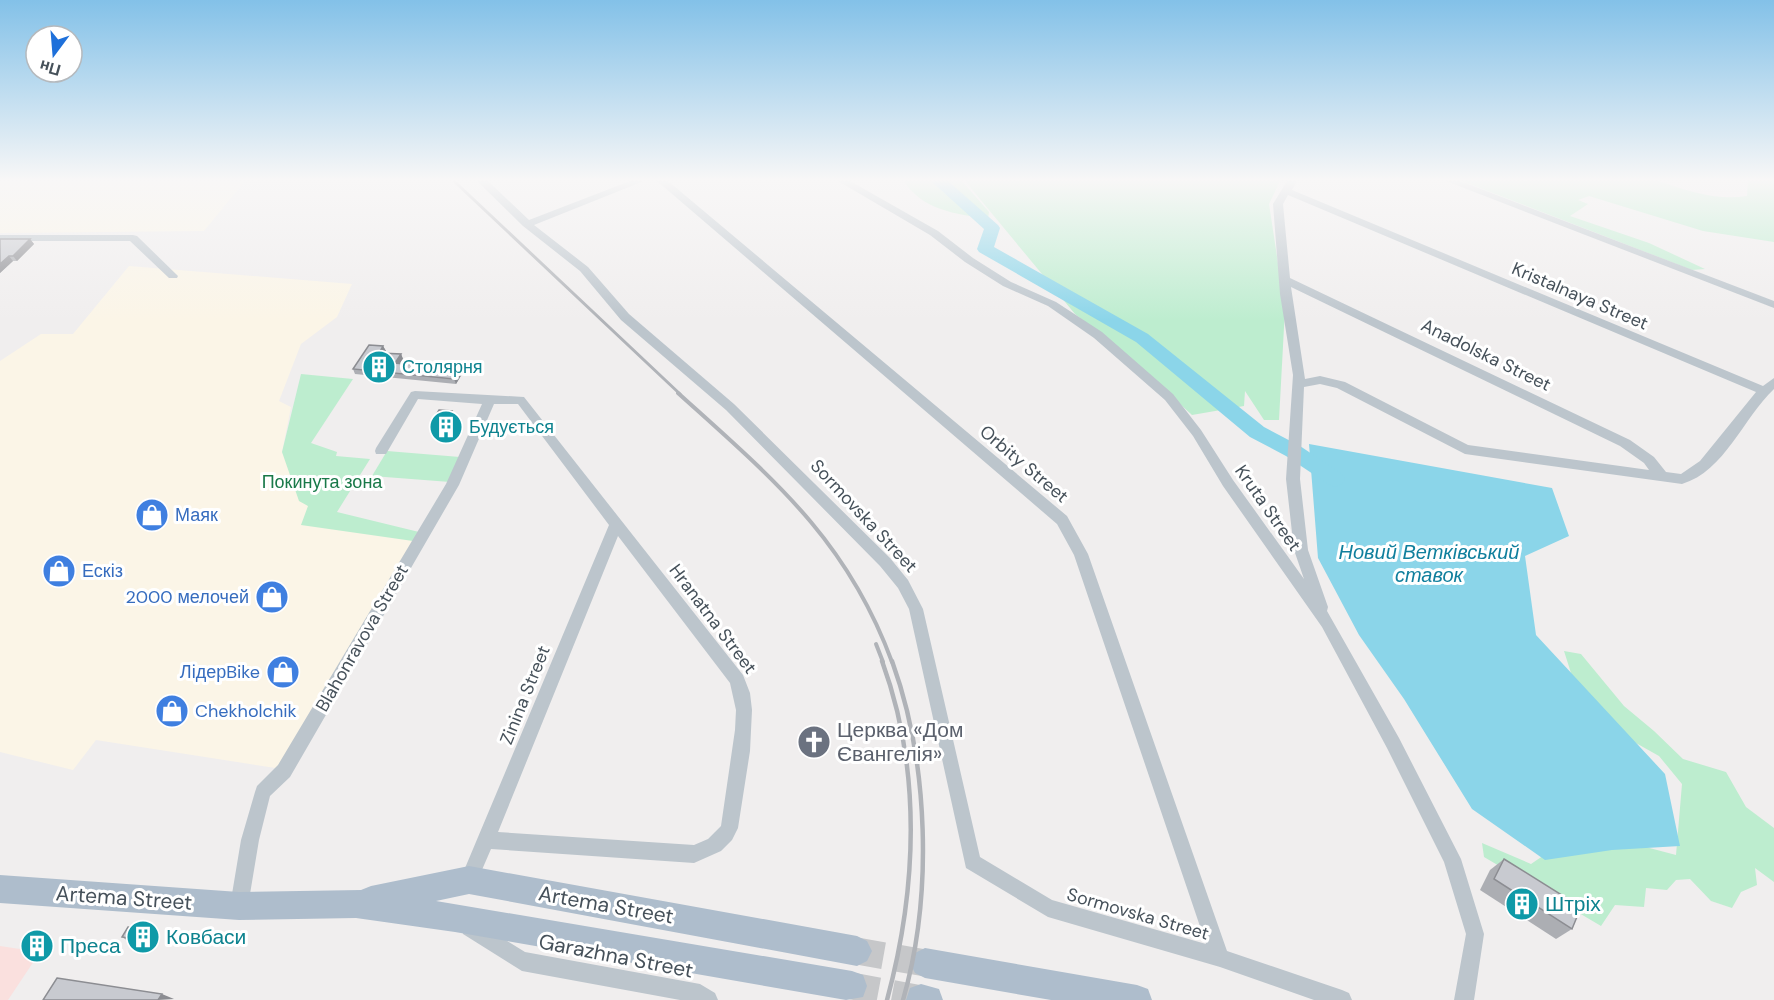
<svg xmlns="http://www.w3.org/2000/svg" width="1774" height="1000" font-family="'DM Sans',sans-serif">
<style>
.commercial{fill:#fbf5e7}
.medical{fill:#fae0de}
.green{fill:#bdedcf}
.water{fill:#8bd5e9}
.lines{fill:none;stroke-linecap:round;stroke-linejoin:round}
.river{fill:#8bd5e9;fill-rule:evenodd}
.primary-tunnel{stroke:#c6c7c9;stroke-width:27;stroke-dasharray:27 14;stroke-linecap:butt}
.minor{fill:#bcc5cc;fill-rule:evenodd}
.primary{fill:#aebdcc;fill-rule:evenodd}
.rail-far2{stroke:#b0b3b8;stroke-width:3}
.rail-far1{stroke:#b0b3b8;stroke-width:4}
.rail{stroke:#b0b3b8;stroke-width:4.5}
.wall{fill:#acaeb3}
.shaded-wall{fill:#8c8d92}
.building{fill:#c8cad0;stroke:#8c8d92;stroke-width:1.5}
.labels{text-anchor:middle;stroke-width:6;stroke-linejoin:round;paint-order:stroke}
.street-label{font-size:18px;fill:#46515a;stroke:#fff}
.culture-label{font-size:18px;fill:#0d838f;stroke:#fff;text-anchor:start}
.park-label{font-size:18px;fill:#197949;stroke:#fff}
.shop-label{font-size:18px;fill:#366cbe;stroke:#fff;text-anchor:start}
.water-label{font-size:20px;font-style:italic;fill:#107f9d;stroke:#fff}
.near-worship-label{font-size:21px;fill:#5b616d;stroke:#fff;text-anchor:start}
.near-street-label{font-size:21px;fill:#46515a;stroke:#fff}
.near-culture-label{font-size:21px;fill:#0d838f;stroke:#fff;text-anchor:start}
</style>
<rect width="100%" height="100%" fill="#f0eeee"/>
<g class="commercial">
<polygon points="0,181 245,181 204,231 0,233"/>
<polygon points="129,266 352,284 337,317 301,344 279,401 291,407 282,452 307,505 413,541 282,769 96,740 73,770 0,752 0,361 41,334 73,334"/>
</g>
<polygon class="medical" points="0,946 40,952 8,1000 0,1000"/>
<g class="green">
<path d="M 904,181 L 962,181 L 989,212 L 988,219 C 956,214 922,210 904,181 Z"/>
<polygon points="965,181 1280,181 1269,204 1285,309 1279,420 1264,420 1245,391 1244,406 1192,415 1120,349 1075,314"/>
<path d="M 1462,181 L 1659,181 C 1687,191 1718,201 1747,196 L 1748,181 L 1774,181 L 1774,242 L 1703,231 L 1589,196 L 1578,200 L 1588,204 L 1570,216 L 1649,243 L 1705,269 L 1692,270 Z"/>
<polygon points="301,374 353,379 311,443 337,452 336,456 370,459 337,512 419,532 413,541 301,525 308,506 299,501 282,452"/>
<polygon points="387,451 460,457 450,482 372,476"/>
<polygon points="1564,651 1581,654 1624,706 1654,731 1683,759 1726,772 1746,807 1774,828 1774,882 1755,868 1757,885 1741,892 1732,908 1711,901 1690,879 1676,880 1667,890 1646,888 1644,907 1615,905 1601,926 1484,857 1482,843 1531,864 1556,847 1623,841 1676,855 1682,784 1659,756 1618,733 1587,701 1571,673"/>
</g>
<polygon class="water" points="1309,444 1552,488 1569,536 1525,556 1536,635 1665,774 1680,846 1612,850 1545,860 1472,809 1404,699 1359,635 1318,558"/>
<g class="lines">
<polygon class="river" points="931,181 948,181 998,225 1000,228 994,247 1148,334 1264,427 1300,446 1342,474 1345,479 1342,484 1335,487 1328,484 1286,456 1250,437 1136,342 979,252 977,249 984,229"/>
<g class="primary-tunnel">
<polyline points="857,951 925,963"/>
<polyline points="852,986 921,999"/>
</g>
<g class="minor">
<polygon points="477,181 488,181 529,220 630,181 644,181 534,225 588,267 629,314 734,404 890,558 908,580 923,609 980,857 1052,900 1206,944 1074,555 1057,524 657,181 668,181 1067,516 1088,554 1227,951 1342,990 1349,993 1352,1000 1314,1000 1220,967 1048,917 966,868 909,609 898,588 880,566 726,410 621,320 580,271 523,226"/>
<path d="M 838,181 L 850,181 L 938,231 L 973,258 L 1011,282 L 1056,302 L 1102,332 L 1173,394 L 1201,430 L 1233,480 L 1304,579 L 1294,550 L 1286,479 L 1293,375 L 1280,294 L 1273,204 L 1287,181 L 1297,181 L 1292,190 L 1763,386 L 1774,378 L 1774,389 C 1743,418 1725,471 1682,484 L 1465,454 L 1337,388 L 1320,384 L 1304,387 L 1300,479 L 1308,550 L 1328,607 L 1327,611 L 1399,738 L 1461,859 L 1484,934 L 1474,1000 L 1454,1000 L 1466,934 L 1444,862 L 1387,748 L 1322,627 L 1223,486 L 1193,436 L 1165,400 L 1094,338 L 1048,306 L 1003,286 L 965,262 L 930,235 ZM 1288,195 L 1756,392 L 1700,461 L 1681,474 L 1666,472 L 1654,457 L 1630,440 L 1290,278 L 1283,204 ZM 1291,287 L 1620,446 L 1644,463 L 1649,470 L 1468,445 L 1345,382 L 1320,376 L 1305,379 Z"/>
<polygon points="1446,181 1460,181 1774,301 1774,308"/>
<polygon points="0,235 133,235 137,236 178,276 177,278 169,278 130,241 0,241"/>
<path d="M 415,391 L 524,397 L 743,675 L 750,693 L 752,710 L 750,751 L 738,828 L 732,840 L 721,851 L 694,863 L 491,849 L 475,886 L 469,889 L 463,886 L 460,880 L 609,525 L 518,404 L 494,404 L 459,485 L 290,777 L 270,796 L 259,840 L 248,906 L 245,912 L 239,915 L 233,912 L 230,906 L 241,840 L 255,792 L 257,786 L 278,765 L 446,484 L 482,404 L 418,399 L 386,454 L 376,454 L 375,451 L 376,448 L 411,392 ZM 618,536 L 730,683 L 736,710 L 735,730 L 721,826 L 708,839 L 694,845 L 498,832 Z"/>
<polygon points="470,918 525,952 700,984 715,993 718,1000 680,1000 522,971 463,934 461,927 463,920"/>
</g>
<g class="primary">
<polygon points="469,866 857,936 867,941 872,951 867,961 857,966 469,894 436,901 852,971 863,975 867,986 863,997 846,1000 455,932 356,918 239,920 0,903 0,875 239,892 361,890 371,886"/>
<polygon points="925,948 1137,985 1148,989 1152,1000 1051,1000 925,978 915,973 910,963 915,953"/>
<polygon points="921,984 939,989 943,1000 906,1000 910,988"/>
</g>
<polyline class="rail-far2" points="454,181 680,394"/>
<g class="rail-far1">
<path d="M 678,393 C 772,478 847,539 892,662"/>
<polyline points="876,644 883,662"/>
</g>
<g class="rail">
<path d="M 882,661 C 922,770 917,889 887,1000"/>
<path d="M 892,661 C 929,763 933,896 903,1000"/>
</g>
</g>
<g class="wall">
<polygon points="0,239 30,239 34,244 17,261 13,261 0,273"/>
<polygon points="383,346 386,351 384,353 401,354 403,359 400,364 462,374 456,384 355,374 353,369"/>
<polygon points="452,411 456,421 449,434 436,433 431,423"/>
<polygon points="1504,859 1572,929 1556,939 1480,890 1490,870"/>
<polygon points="152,931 158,934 152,944 128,941 122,937"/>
</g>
<g class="shaded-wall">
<polygon points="30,239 34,244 17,261 13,256"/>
<polygon points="9,256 13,261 0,273 0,264"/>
<polygon points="383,346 386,351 381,358 379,353"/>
<polygon points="401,354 403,359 397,368 395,363"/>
<polygon points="460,369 462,374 456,384 454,379"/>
<polygon points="452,411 456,421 449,434 444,424"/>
<polygon points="152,931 158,934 152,944 146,941"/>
<polygon points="162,994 174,999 158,1000"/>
</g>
<g class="building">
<polygon points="0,239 30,239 13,256 9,256 0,264"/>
<polygon points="369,345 383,346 379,353 401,354 395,363 460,369 454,379 353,369"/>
<polygon points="439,410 452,411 444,424 431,423"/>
<polygon points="1504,859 1581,907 1572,929 1494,879"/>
<polygon points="128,927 152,931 146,941 122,937"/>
<polygon points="57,978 162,994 158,1000 43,1000"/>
</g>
<linearGradient id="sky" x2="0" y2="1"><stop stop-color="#83c1e8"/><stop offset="0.56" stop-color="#f8f7f7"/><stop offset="1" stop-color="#f8f7f7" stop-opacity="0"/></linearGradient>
<rect width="1774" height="321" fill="url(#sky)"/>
<defs>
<symbol id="building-disc" viewBox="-11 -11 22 22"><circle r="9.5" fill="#0f9aa8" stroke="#fff"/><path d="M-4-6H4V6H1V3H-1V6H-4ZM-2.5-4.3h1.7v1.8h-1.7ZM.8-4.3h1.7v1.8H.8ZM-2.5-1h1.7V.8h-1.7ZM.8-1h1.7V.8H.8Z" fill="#fff"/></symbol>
<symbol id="shop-disc" viewBox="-11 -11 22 22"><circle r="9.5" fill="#3f7fe0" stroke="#fff"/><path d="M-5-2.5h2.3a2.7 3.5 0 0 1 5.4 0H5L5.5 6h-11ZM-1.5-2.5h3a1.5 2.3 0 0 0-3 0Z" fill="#fff"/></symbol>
<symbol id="church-disc" viewBox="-11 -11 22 22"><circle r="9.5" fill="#6b7280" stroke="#fff"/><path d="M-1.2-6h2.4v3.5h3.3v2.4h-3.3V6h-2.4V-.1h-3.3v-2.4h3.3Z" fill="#fff"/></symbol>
</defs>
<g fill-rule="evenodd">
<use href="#building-disc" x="360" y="348" width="38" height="38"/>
<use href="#building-disc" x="427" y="408" width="38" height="38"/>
<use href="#shop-disc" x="133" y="496" width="38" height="38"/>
<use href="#shop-disc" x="40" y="552" width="38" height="38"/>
<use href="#shop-disc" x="253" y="578" width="38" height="38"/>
<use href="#shop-disc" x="264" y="653" width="38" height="38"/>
<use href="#shop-disc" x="153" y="692" width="38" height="38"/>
<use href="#church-disc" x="795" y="723" width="38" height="38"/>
<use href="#building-disc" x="1503" y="885" width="38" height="38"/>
<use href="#building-disc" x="124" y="918" width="38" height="38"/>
<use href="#building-disc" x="18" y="927" width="38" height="38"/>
</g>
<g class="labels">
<g class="street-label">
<text transform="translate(1580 296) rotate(23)" y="6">Kristalnaya Street</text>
<text transform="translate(1486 355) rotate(26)" y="6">Anadolska Street</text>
<text transform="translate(1024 464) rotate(40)" y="6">Orbity Street</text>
<text transform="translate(1268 508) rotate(55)" y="6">Kruta Street</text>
<text transform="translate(864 516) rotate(47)" y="6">Sormovska Street</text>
<text transform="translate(713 619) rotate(53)" y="6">Hranatna Street</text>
<text transform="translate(362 638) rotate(-60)" y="6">Blahonravova Street</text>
<text transform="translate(525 695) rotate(-68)" y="6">Zinina Street</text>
<text transform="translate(1138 914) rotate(16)" y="6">Sormovska Street</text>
</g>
<g class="culture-label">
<text x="402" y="373">Столярня</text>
<text x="469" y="433">Будується</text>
</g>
<g class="park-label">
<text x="322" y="488">Покинута зона</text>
</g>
<g class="shop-label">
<text x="175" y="521">Маяк</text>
<text x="82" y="577">Ескіз</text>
<text x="249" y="603" text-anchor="end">2000 мелочей</text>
<text x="260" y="678" text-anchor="end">ЛідерBike</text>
<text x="195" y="717">Chekholchik</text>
</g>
<g class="water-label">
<text x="1429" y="559">Новий Ветківський<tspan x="1429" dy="23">ставок</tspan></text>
</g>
<g class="near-worship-label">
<text x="837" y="737">Церква «Дом<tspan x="837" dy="24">Євангелія»</tspan></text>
</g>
<g class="near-street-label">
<text transform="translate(124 898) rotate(4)" y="7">Artema Street</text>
<text transform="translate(606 905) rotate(10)" y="7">Artema Street</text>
<text transform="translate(616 956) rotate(11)" y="7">Garazhna Street</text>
</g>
<g class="near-culture-label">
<text x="1545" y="911">Штріх</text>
<text x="166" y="944">Ковбаси</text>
<text x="60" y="953">Преса</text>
</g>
</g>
<g transform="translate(54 54) rotate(196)"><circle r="28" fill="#ffffff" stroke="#b5b9bd" stroke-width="1.5"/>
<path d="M0-4.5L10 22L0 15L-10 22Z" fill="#1e70da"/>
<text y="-9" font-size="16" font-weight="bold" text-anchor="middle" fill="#46515a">Пн</text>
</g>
</svg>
